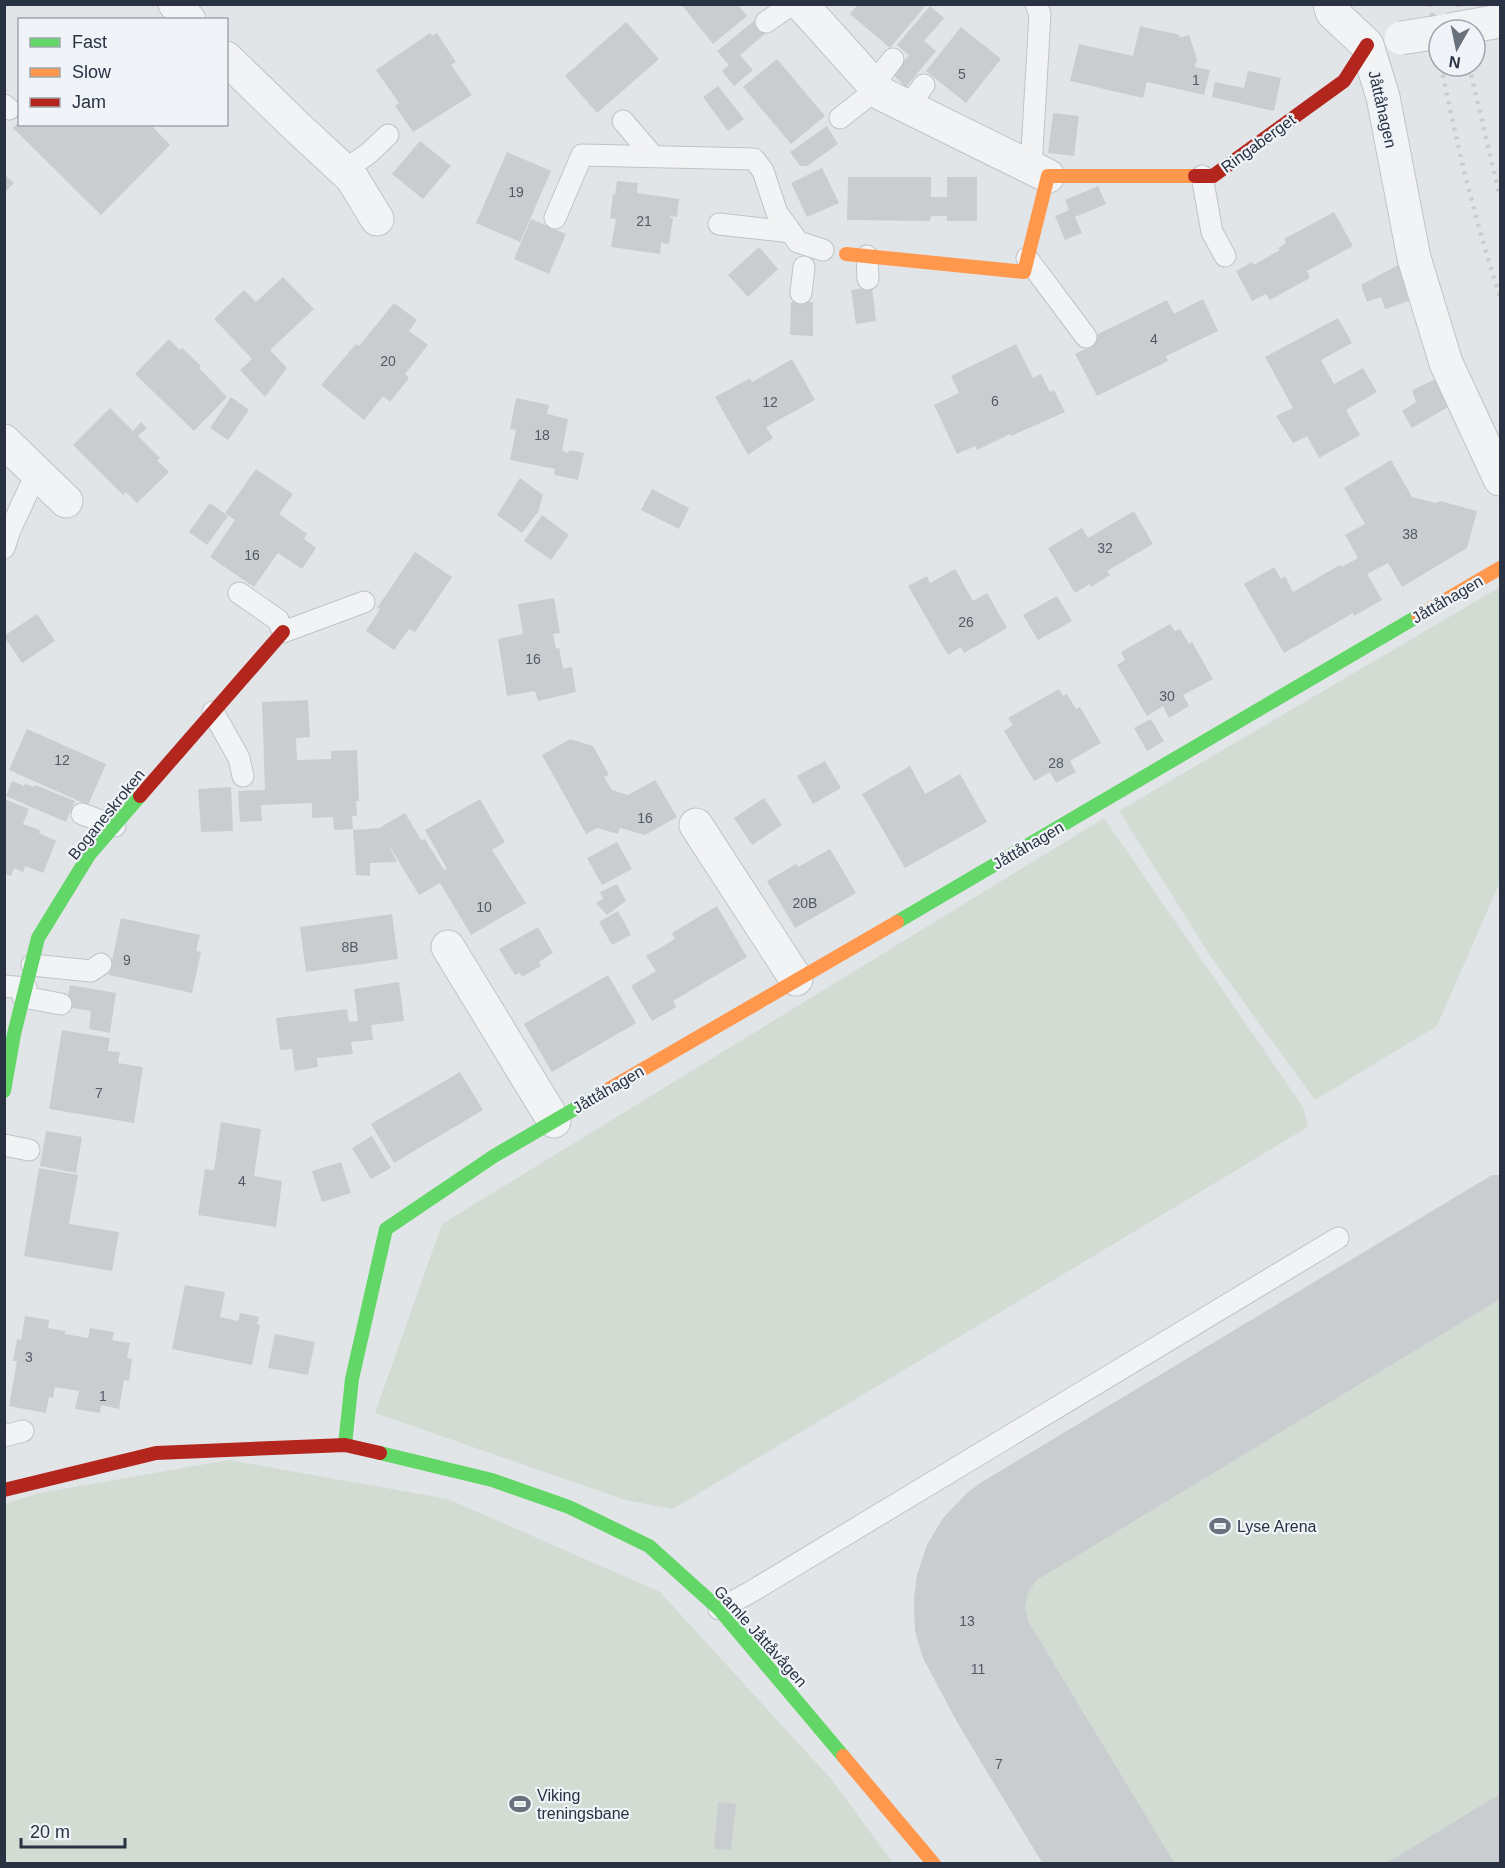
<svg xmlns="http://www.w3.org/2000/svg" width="1505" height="1868" font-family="Helvetica,sans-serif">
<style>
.green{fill:#d3dcd3}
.building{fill:#cacdd0}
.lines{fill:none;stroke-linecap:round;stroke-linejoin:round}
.lane-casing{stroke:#c0c3c6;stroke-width:23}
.street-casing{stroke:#c0c3c6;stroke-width:35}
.lane{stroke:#f2f3f4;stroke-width:21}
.street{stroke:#f2f3f4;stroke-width:33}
.fast{stroke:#63d668;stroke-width:14}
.slow{stroke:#ff974d;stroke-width:14}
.jam{stroke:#b3261e;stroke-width:14}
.rail{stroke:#cbcccf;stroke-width:4.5;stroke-dasharray:3 6;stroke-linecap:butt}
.street-bridge-casing{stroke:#c0c3c6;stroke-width:35;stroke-linecap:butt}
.street-bridge{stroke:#f2f3f4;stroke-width:33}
.labels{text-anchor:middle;stroke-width:4.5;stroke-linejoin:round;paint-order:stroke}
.number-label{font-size:14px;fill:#515a66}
.street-label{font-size:16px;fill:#283242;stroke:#f0f3f7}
.poi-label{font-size:16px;fill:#283242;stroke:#f0f3f7;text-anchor:start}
</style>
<rect width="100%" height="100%" fill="#e2e5e8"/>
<g class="green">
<polygon points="1500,587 1500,729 1499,744 1500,750 1500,882 1437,1026 1315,1100 1211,957 1119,811"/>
<polygon points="1104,818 1303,1107 1308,1127 673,1509 625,1500 375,1413 442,1224"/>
<path d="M 1492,1175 L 1500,1175 L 1500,1863 L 1043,1864 C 1011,1810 976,1758 947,1703 C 935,1680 921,1658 916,1632 C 905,1573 934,1516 982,1482 Z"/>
<polygon points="229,1460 448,1499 660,1592 832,1780 893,1863 5,1864 5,1504 39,1493"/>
</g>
<g class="building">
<polygon points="681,4 737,4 747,16 713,44"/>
<polygon points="858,4 927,4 890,48 850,14"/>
<polygon points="930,6 944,18 924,41 936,51 906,87 893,75 909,55 897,45"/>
<polygon points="755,20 766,33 740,55 753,70 734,86 722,71 729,65 717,51"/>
<polygon points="626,22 659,59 597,113 565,76"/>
<polygon points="1140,26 1180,35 1179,38 1189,35 1197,59 1195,67 1210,70 1204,95 1147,82 1143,98 1070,81 1079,44 1133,56"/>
<polygon points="961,27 1001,59 966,103 926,71"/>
<polygon points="430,33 432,36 437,33 456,62 451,65 472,95 413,132 395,106 399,103 376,70"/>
<polygon points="777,59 825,116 791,144 743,87"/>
<polygon points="1248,71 1281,78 1274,111 1212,97 1215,82 1244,88"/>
<polygon points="718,86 744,119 728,131 703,97"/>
<polygon points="1053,113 1079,116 1074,156 1048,153"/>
<polygon points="20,121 20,124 150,124 170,145 101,215 13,128"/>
<polygon points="827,126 838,144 807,166 800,166 790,152"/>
<polygon points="420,141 451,166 423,199 392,174"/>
<polygon points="507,152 551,171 520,242 476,223"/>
<polygon points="822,168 839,203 807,217 791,183"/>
<polygon points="4,174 14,183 4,193"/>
<polygon points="848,177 931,177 931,197 947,197 947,177 977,177 977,221 947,221 947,216 931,216 930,221 847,220"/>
<polygon points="617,181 638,183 637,193 679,199 677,217 670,216 670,218 673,218 669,244 661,243 660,254 611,247 616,219 610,218 613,194 615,195"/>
<polygon points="1098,186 1106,204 1075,217 1082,233 1065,240 1055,216 1069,210 1065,200"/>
<polygon points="1334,212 1353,246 1307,271 1310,278 1270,300 1266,294 1252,301 1236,271 1252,262 1254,265 1280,250 1278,248 1286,243 1284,239"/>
<polygon points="531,219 566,234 549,274 514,259"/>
<polygon points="759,247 778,269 748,297 728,275"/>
<polygon points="1400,264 1412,300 1385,309 1381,297 1367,302 1361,285"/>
<polygon points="283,277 314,309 270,350 287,368 265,397 240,370 252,359 214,319 244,290 256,302"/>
<polygon points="872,287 876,321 856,324 851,290"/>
<polygon points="1203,299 1218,331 1166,356 1168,361 1097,396 1075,354 1092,346 1088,339 1167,300 1174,314"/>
<polygon points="791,302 813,302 813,336 790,335"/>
<polygon points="394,303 417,320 409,331 428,345 405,374 409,378 390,402 383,396 364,420 321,385 356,344 359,346"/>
<polygon points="1338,318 1352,343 1321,360 1334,384 1363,368 1377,392 1346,410 1360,435 1319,458 1307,436 1293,443 1276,416 1293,408 1265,357"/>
<polygon points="169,339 180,350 182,348 201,366 199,368 227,397 194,431 135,374"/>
<polygon points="1016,344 1033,378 1041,374 1050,392 1054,390 1065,412 1011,436 1010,434 977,450 975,446 957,454 934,405 959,393 951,376"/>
<polygon points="792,359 815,400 766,427 773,438 748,455 715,397 750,378 752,382"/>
<polygon points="1438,378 1448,407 1412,428 1402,411 1416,402 1412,390"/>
<polygon points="231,397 249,410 228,440 210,428"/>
<polygon points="516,398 549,405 547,414 568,419 562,451 568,453 569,450 584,453 578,480 554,475 555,469 510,460 516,430 510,429"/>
<polygon points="110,408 133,431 141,422 147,428 138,436 160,458 157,460 169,472 137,503 126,492 123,495 73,445"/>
<polygon points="1391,460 1412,497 1436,503 1440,501 1477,511 1467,548 1402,587 1388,563 1367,574 1382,600 1354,616 1353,613 1284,653 1244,584 1274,567 1281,579 1285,576 1293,592 1340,565 1342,567 1358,558 1345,535 1365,524 1344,488"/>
<polygon points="256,469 293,494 279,514 307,534 304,539 316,548 302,569 278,553 254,587 210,557 235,520 225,513"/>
<polygon points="520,478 543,495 538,512 522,533 497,515"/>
<polygon points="652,489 689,508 679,529 641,510"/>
<polygon points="210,503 228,516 207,545 189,532"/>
<polygon points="1134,511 1153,544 1107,571 1110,575 1091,587 1090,584 1075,593 1048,548 1082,528 1088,538"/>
<polygon points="542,515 569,535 551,560 524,541"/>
<polygon points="415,552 452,577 415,632 409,629 394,650 366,631 380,609 377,608"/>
<polygon points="955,569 973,601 987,593 1007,628 964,653 961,647 948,655 908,586 927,576 930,583"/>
<polygon points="1057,596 1072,621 1038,640 1023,615"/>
<polygon points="554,598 560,633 553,634 556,649 559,648 563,669 572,667 576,692 538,701 535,691 507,696 498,639 523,634 518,604"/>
<polygon points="37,614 55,641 22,663 4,636"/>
<polygon points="1170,624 1175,631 1180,629 1189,644 1192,642 1213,679 1183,695 1189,706 1169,718 1163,706 1147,716 1117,665 1125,660 1121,652"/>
<polygon points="1059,689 1063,696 1067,694 1076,709 1080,707 1101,743 1070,761 1076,772 1056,783 1050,772 1034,781 1004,731 1013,725 1008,718"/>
<polygon points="308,700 310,737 296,738 297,760 331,759 331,751 357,750 359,801 356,801 357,816 352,816 353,829 334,830 333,817 312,818 312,803 261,805 262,821 240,822 238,791 265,790 262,702"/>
<polygon points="1151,719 1164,741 1147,751 1134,728"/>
<polygon points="27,729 106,764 88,805 9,770"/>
<polygon points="570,739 593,746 609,775 604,777 612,790 628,795 655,780 677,817 645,835 620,828 618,834 597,828 586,834 542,755"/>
<polygon points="825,761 841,788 813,804 797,776"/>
<polygon points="910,766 925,794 960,774 987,822 905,868 862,794"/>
<polygon points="12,781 24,786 25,784 34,787 35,785 75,801 66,822 6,796"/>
<polygon points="231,787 233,831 201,832 198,789"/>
<polygon points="764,798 782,825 752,845 734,818"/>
<polygon points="4,799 29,809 23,824 40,830 39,833 56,841 43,873 25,866 23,872 14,868 11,876 4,874"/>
<polygon points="480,799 505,842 492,850 526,903 471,935 440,883 419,895 387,842 397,862 370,863 370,876 356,875 353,830 379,828 405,813 421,840 425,839 444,870 447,869 425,830"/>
<polygon points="617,842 632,869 602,885 587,858"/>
<polygon points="830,849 856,893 795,928 767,881 796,864 798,867"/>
<polygon points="617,884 626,901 607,915 596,903 603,899 600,892"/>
<polygon points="717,906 747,957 673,1001 676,1007 652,1021 631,986 656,971 646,956 675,939 672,933"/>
<polygon points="618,911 631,935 612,945 599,922"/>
<polygon points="392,914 398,959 306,972 300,927"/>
<polygon points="121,918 200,935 196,951 201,952 192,993 109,975"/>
<polygon points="538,927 553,953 539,962 541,966 522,977 520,973 515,975 499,949"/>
<polygon points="608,975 636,1023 552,1072 524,1024"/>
<polygon points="399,982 404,1021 371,1025 373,1040 351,1042 353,1054 317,1058 318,1067 295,1071 292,1049 280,1050 276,1018 347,1009 349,1022 358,1021 354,989"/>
<polygon points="70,985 116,993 110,1033 89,1029 91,1011 66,1007"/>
<polygon points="62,1030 110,1038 108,1051 120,1052 118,1063 143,1067 134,1123 49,1109"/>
<polygon points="460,1072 483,1110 394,1163 371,1124"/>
<polygon points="221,1122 261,1129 254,1176 282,1181 276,1227 198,1215 205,1169 214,1170"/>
<polygon points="46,1131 82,1137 76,1173 40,1166"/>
<polygon points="372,1136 391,1168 371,1179 352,1148"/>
<polygon points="341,1162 351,1193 322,1202 312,1171"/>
<polygon points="39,1168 78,1175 69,1224 119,1232 112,1271 24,1256"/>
<polygon points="1492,1175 1500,1175 1500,1299 1037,1580 1028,1592 1025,1607 1028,1621 1175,1864 1043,1864 956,1720 923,1658 915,1631 914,1601 917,1575 927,1545 943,1518 968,1492 982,1482"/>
<polygon points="185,1285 225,1292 220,1317 238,1321 240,1313 259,1317 257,1324 260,1325 252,1365 172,1349"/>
<polygon points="25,1316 49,1320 48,1328 65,1331 65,1334 88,1338 90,1328 114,1332 112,1340 130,1343 127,1358 132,1359 129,1381 124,1380 119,1409 101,1405 100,1413 75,1409 79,1391 55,1387 53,1398 49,1397 46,1413 9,1406 17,1361 13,1361 17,1339 21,1340"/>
<polygon points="275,1334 315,1342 308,1375 268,1368"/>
<polygon points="1500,1794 1500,1864 1385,1864"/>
<polygon points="718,1802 736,1804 731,1850 714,1849"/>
</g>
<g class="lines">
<defs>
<g id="lane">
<polyline points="766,22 792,4"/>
<polyline points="873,85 893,59"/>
<polyline points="4,105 9,109"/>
<polyline points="907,107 924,85"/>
<polyline points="840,118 877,89"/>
<polyline points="623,121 653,156"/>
<polyline points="1031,168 1040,14 1036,4"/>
<polyline points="344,170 368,154 388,135"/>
<polyline points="1202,176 1212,232 1225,256"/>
<polyline points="555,218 582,155 754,159 763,171 777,213 798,242 823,250"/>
<polyline points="719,224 791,232"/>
<polyline points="867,256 868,279"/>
<polyline points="1027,258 1086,337"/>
<polyline points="801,293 804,267"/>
<polyline points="4,548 10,530 37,472"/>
<polyline points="239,593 278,620 283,632 364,602"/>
<polyline points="213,712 239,758 243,776"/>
<polyline points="82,814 115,826"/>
<polyline points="32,965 91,971 101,964"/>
<polyline points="4,986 26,988"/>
<polyline points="23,997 61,1004"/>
<polyline points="4,1145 29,1150"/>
<polyline points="4,1436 23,1431"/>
<polyline points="719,1609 749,1593 1338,1238"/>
</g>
<g id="street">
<polyline points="175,4 189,20"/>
<polyline points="801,4 882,94 1048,176"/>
<polyline points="1330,4 1332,12 1367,45 1383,97 1414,258 1446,363 1500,479"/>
<polyline points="226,58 296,126 352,178 377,219"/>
<polyline points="4,441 66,501"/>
<polyline points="696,825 796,979"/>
<polyline points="448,947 554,1121"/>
</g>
</defs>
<use href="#lane" class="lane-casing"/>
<use href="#street" class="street-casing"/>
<use href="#lane" class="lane"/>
<use href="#street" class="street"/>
<g class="fast">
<polyline points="897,922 1418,616"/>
<polyline points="4,1091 14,1034 38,938 89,855 140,796"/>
<polyline points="345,1445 352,1379 386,1229 494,1156 602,1093"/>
<polyline points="380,1453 492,1480 569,1507 649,1546 719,1609 843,1756"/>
</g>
<g class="slow">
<polyline points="846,254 1024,272 1048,176 1195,176"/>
<polyline points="1418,616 1500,568"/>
<polyline points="602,1093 897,922"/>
<polyline points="843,1756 934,1864"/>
</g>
<g class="jam">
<polyline points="1195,176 1213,176 1344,81 1367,45"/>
<polyline points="140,796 283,632"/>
<polyline points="4,1490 156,1453 345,1445 380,1453"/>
</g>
<g class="rail">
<polyline points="1430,4 1439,55"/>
<polyline points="1458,4 1463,30"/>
<path d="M 1441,66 C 1457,144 1475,222 1500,296"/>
<polyline points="1469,66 1500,197"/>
</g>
<defs>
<g id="street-bridge">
<polyline points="1449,30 1500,21"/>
<polyline points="1401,38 1439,32"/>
</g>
</defs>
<use href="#street-bridge" class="street-bridge-casing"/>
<use href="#street-bridge" class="street-bridge"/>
</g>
<defs>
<symbol id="stadium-bare" viewBox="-9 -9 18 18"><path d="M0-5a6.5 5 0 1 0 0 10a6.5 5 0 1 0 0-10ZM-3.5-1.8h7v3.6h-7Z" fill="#69717c" stroke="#f0f3f7" stroke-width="2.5" paint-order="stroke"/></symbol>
</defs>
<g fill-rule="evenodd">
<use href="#stadium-bare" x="1205" y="1511" width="30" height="30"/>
<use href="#stadium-bare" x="505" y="1789" width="30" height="30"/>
</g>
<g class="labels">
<g class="number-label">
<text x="962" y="79">5</text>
<text x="1196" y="85">1</text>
<text x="516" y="197">19</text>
<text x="644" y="226">21</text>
<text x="1154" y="344">4</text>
<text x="388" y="366">20</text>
<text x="995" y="406">6</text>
<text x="770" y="407">12</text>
<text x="542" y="440">18</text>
<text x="1410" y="539">38</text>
<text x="1105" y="553">32</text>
<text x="252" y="560">16</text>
<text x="966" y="627">26</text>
<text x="533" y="664">16</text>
<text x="1167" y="701">30</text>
<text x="62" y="765">12</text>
<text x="1056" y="768">28</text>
<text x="645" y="823">16</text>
<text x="805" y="908">20B</text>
<text x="484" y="912">10</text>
<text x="350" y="952">8B</text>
<text x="127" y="965">9</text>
<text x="99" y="1098">7</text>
<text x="242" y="1186">4</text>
<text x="29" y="1362">3</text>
<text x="103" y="1401">1</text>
<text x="967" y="1626">13</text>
<text x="978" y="1674">11</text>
<text x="999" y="1769">7</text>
</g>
<g class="street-label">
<text transform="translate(1383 109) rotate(77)" y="6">Jåttåhagen</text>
<text transform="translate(1258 143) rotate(-36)" y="6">Ringaberget</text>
<text transform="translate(1447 599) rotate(-30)" y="6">Jåttåhagen</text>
<text transform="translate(106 814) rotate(-51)" y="6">Boganeskroken</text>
<text transform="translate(1028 845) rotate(-30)" y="6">Jåttåhagen</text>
<text transform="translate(608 1089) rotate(-30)" y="6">Jåttåhagen</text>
<text transform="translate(761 1636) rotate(48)" y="6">Gamle Jåttåvågen</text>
</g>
<g class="poi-label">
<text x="1237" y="1532">Lyse Arena</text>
<text x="537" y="1801">Viking<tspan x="537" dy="18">treningsbane</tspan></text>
</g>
</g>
<rect width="1505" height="1868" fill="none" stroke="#283242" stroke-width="12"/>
<rect x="18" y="18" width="210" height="108" fill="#f0f3f7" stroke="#a0a6af" stroke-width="1.5"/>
<rect x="30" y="38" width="30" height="9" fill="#63d668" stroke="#a0a6af" stroke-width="1.5"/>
<text x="72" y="48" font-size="18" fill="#283242">Fast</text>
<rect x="30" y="68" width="30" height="9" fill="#ff974d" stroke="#a0a6af" stroke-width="1.5"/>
<text x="72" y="78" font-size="18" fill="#283242">Slow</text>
<rect x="30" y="98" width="30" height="9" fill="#b3261e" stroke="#a0a6af" stroke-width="1.5"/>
<text x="72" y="108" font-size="18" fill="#283242">Jam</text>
<g transform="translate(1457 48) rotate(189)"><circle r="28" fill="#f0f3f7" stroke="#a0a6af" stroke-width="1.5"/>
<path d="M0-4.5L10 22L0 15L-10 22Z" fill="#69717c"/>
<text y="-9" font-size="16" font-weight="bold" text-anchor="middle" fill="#283242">N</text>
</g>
<path d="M21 1838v9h104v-9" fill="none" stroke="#283242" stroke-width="3"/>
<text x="30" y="1838" font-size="18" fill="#283242" stroke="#f0f3f7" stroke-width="4.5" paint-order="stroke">20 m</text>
</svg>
